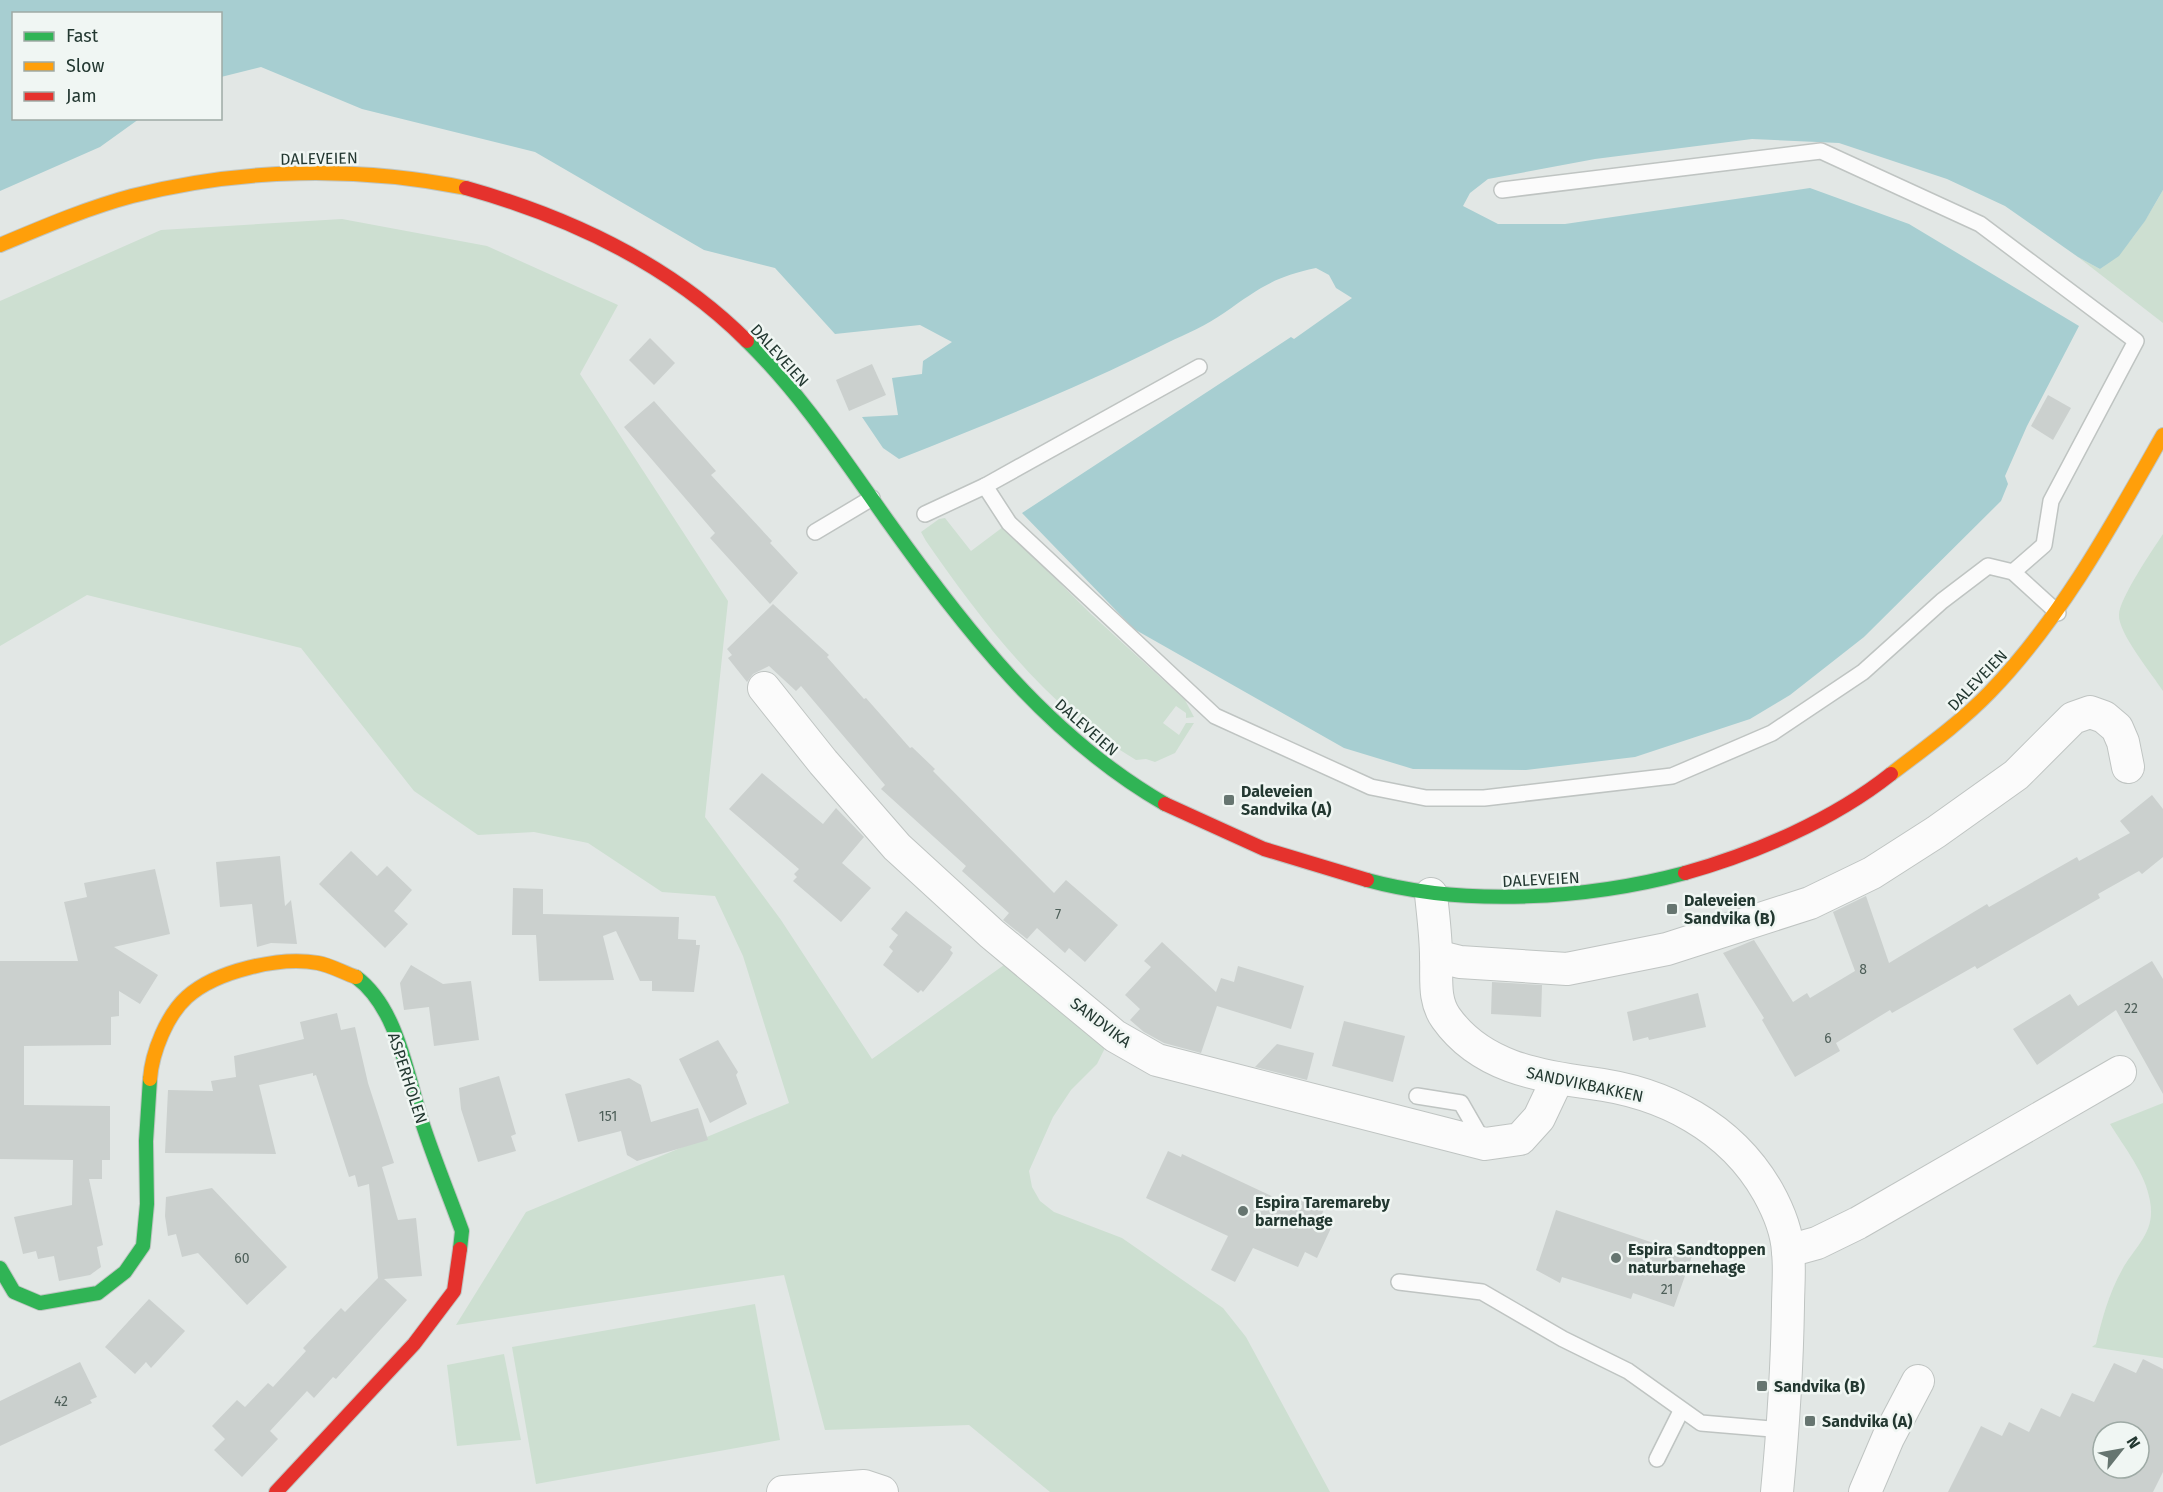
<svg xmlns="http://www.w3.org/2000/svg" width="2163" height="1492" font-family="'Fira Sans',sans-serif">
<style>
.green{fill:#cddfd1}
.water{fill:#a7ced1}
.building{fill:#cbd0ce;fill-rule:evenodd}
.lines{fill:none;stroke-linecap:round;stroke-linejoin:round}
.lane-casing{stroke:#bfc4c2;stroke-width:18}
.street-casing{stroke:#bfc4c2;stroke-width:34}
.fast-casing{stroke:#bfc5c2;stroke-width:16}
.slow-casing{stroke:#bfc5c2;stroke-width:16}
.jam-casing{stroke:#bfc5c2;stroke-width:16}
.lane{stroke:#fbfbfb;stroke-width:15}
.street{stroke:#fbfbfb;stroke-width:32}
.fast{stroke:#30b455;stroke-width:14}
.slow{stroke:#ff9f0a;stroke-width:14}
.jam{stroke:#e5322d;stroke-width:14}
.poi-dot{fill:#667570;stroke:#f0f6f3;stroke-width:2}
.labels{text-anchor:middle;stroke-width:5;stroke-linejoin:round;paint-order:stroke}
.number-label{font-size:14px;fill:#4e5f59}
.street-label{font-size:16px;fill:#233831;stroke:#f0f6f3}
.poi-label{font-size:16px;font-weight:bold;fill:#233831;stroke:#f0f6f3;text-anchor:start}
</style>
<rect width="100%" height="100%" fill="#e2e7e5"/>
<g class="green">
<path d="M 2163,190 L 2163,323 L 2078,257 L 2100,269 C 2129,249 2146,220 2163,190 Z"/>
<polygon points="342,219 487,246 618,305 580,374 728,601 705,817 781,920 872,1059 1004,965 1107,1044 1097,1064 1071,1090 1053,1117 1029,1171 1032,1187 1040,1201 1054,1212 1122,1238 1223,1308 1246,1337 1330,1492 1050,1492 969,1425 825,1430 784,1275 456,1325 526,1212 789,1103 743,956 715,896 662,892 588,843 534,832 478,835 414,791 301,648 87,595 0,646 0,301 161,230"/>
<path d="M 945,518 L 971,551 L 1003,527 L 1091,614 L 1185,700 L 1194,717 L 1186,718 L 1186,713 L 1176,706 L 1163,723 L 1179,735 L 1186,723 L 1194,723 L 1175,753 L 1155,762 L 1146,759 L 1136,760 C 1048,709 983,623 926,541 L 921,532 L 939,519 Z"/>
<path d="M 2163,534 L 2163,691 C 2153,675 2118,633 2119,615 C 2119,599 2153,549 2163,534 Z"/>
<path d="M 2163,1103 L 2163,1358 L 2092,1347 L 2096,1344 C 2102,1319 2109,1293 2122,1270 C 2135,1246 2156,1233 2150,1201 C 2146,1174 2124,1147 2110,1124 Z"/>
<polygon points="755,1304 780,1440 536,1484 512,1347"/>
<polygon points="504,1354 521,1440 457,1446 447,1365"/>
</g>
<path class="water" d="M 0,0 L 2163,0 L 2163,190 L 2145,221 L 2119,256 L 2100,269 L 2078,257 L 2005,206 L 1947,179 L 1839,143 L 1752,139 L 1595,159 L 1488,179 L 1470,193 L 1463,206 L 1498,224 L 1565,224 L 1810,188 L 1909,224 L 2079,326 L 2027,426 L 2005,476 L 2008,484 L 2001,501 L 1864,637 L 1790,695 L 1750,719 L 1635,757 L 1526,770 L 1413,769 L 1344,748 L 1134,629 L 1022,513 L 1291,337 L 1294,339 L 1352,298 L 1336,288 L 1329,275 L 1316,268 C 1273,277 1258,289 1224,313 C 1207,325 1186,334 1167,343 C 1080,387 990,423 899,459 L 883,448 L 862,417 L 898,415 L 892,378 L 922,374 L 923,361 L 952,342 L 920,325 L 835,334 L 775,268 L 704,250 L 535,152 L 362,109 L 261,67 L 221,77 L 220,14 L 14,14 L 14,118 L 139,119 L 100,147 L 0,191 Z"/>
<g class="building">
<polygon points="650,338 675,363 654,385 629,360"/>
<polygon points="872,364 886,395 849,411 836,380"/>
<polygon points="2048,395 2071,408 2053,440 2031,426"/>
<polygon points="654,401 716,471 711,475 772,541 770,543 798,573 770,604 710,538 715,533 624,427"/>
<polygon points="773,604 829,655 827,657 864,699 866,698 910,748 912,747 935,769 933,771 1054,893 1066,880 1118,925 1085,962 1069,948 1065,953 1037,928 1027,939 1003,920 1009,913 962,871 966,866 881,789 885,785 801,686 796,691 769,666 753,674 747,682 728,658 732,655 727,649"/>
<polygon points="762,773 823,824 836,808 864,837 842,863 871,888 841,922 793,881 797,877 794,874 799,869 729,809"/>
<polygon points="2152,795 2163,809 2163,857 2142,874 2139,871 2098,894 2100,898 1977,969 1975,966 1892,1013 1890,1010 1836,1043 1840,1051 1795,1077 1762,1020 1764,1018 1723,953 1754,940 1793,1002 1807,993 1810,998 1855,971 1833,912 1866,896 1889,963 1987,904 1989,907 2077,857 2079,861 2130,833 2120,821"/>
<polygon points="351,851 377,876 387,866 412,890 394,911 408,924 385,948 319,884"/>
<polygon points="280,856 285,906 291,900 297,944 271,943 257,947 252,904 220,907 216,862"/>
<polygon points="155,869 170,934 114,947 158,975 140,1004 119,991 119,1016 111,1017 111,1045 24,1046 24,1105 110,1106 110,1160 102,1160 102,1179 89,1179 103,1245 97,1247 101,1267 90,1275 59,1281 54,1256 38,1259 36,1251 23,1254 14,1217 72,1205 73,1160 0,1159 0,961 78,961 64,902 87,897 84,883"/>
<polygon points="513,888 543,889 543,914 679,917 678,939 696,940 696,945 700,945 694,992 652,991 652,981 640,981 616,931 603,936 614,980 539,981 536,935 512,935"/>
<polygon points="906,911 952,947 950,950 953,953 948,961 923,992 921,990 918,993 883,965 893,951 889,947 898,935 891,929"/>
<polygon points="1162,942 1216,992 1221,978 1234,982 1238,966 1304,986 1291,1029 1217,1006 1201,1053 1164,1043 1144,1032 1130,1020 1140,1009 1125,995 1151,967 1144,961"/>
<polygon points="2152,961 2163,979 2163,1094 2116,1010 2037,1065 2013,1029 2070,994 2078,1006"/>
<polygon points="411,965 443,984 471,981 479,1040 434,1046 429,1007 404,1010 400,983"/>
<polygon points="1492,982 1542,985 1541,1017 1491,1014"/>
<polygon points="1698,993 1706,1027 1649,1040 1648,1037 1633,1041 1627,1012"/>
<polygon points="337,1013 341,1030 355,1027 368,1083 394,1163 382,1167 398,1220 416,1218 422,1276 384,1279 407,1300 336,1379 333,1377 314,1398 307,1391 270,1431 278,1439 242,1477 214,1450 225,1439 212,1426 237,1400 245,1407 268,1383 273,1387 306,1351 303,1348 341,1308 345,1312 378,1278 369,1184 358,1187 355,1175 349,1177 316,1075 313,1076 313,1073 259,1085 276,1154 165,1153 168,1090 213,1091 211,1081 236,1077 234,1056 304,1039 300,1022"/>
<polygon points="1344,1021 1405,1036 1393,1082 1332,1066"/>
<polygon points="718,1040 738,1072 736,1075 747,1104 710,1123 679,1059"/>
<polygon points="1277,1044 1314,1053 1307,1080 1255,1067"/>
<polygon points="499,1076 516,1134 511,1136 516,1151 478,1162 461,1109 459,1088"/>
<polygon points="629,1078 641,1085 651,1122 698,1108 708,1140 637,1161 627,1155 621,1131 578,1142 565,1094"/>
<polygon points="1168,1151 1181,1157 1182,1154 1297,1208 1303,1194 1326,1204 1319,1222 1331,1228 1317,1258 1305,1252 1298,1267 1253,1248 1235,1282 1211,1270 1228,1236 1146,1198"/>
<polygon points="212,1188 287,1267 247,1305 198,1253 182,1257 176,1234 168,1236 165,1216 166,1197"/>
<polygon points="1556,1210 1692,1256 1674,1307 1633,1293 1631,1299 1562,1277 1560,1283 1536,1270"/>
<polygon points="149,1299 185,1331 151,1368 146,1362 135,1374 105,1347"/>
<path d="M 2143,1359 L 2163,1369 L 2163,1472 L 2153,1492 L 1948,1492 L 1981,1426 L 2002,1436 L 2009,1422 L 2029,1432 L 2041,1408 L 2060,1417 L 2072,1393 L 2094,1402 L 2114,1363 L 2136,1373 ZM 2103,1432 L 2139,1432 L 2139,1468 L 2103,1468 Z"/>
<polygon points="80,1362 97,1397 90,1400 92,1403 0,1446 0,1401"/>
</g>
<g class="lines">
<defs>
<g id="lane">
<polyline points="1502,190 1821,151 1980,224 2136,341 2051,501 2044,545 2013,572"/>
<polyline points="985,486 1009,523 1215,716 1371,787 1426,798 1484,798 1672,776 1772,733 1863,672 1942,601 1988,566 2013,572 2058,613"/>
<polyline points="925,514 985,486 1199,367"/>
<polyline points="815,532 872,498"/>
<polyline points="1417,1096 1461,1103 1484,1143"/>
<polyline points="1399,1282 1482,1292 1563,1339 1628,1371 1701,1423 1783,1430"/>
<polyline points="1657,1459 1681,1411"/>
</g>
<g id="street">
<polyline points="764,688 823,762 897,847 992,934 1115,1036 1157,1060 1485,1144 1520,1139 1539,1118 1557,1080"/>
<path d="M 1431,894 C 1433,915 1436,936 1436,957 C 1437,978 1433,1000 1446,1018 C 1480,1066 1537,1076 1590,1083 C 1664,1092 1731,1127 1768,1192 C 1778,1210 1787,1232 1788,1252 C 1790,1270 1788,1289 1788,1306 C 1787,1369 1783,1430 1777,1492"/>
<polyline points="1436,956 1460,962 1567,969 1667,949 1810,903 1872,873 1936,832 2016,775 2073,718 2090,712 2104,717 2117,728 2123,742 2128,767"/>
<polyline points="1788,1251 1817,1243 1858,1223 2120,1072"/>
<polyline points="783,1492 864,1486 882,1492"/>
<polyline points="1865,1492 1888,1438 1918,1381"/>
</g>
<g id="fast">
<path d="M 747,341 C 801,394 843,458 887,520 C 965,629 1047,736 1165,804"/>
<path d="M 1367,880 C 1465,907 1588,899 1685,873"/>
<path d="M 356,977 C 398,1008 407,1076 422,1122 C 434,1159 449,1195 462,1231 L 460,1249"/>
<polyline points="0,1268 14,1292 40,1303 98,1293 125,1272 143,1246 147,1204 146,1141 150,1079"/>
</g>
<g id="slow">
<path d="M 0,245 C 43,227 87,208 132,196 C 241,168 357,166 466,188"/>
<path d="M 1891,774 C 1925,748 1960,723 1990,692 C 2062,617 2112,525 2163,435"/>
<path d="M 150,1079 C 152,1052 167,1015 187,997 C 216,971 280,956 318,963 C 330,965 344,973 356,977"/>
</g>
<g id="jam">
<path d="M 466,188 C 569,217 671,265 747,341"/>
<polyline points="1165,804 1264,849 1367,880"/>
<path d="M 1685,873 C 1756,853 1833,820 1891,774"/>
<polyline points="276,1492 414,1344 454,1291 460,1249"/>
</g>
</defs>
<use href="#lane" class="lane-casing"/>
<use href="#street" class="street-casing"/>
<use href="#fast" class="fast-casing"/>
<use href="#slow" class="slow-casing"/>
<use href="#jam" class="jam-casing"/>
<use href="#lane" class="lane"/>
<use href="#street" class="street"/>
<use href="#fast" class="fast"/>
<use href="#slow" class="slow"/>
<use href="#jam" class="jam"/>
</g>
<g class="poi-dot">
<rect x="1223" y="794" width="12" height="12" rx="3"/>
<rect x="1666" y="903" width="12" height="12" rx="3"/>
<circle cx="1243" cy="1211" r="6"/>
<circle cx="1616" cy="1258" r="6"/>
<rect x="1756" y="1380" width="12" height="12" rx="3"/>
<rect x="1804" y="1415" width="12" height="12" rx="3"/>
</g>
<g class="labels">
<g class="number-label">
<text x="1058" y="919">7</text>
<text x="1863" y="974">8</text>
<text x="2131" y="1013">22</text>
<text x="1828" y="1043">6</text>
<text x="608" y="1121">151</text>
<text x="242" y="1263">60</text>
<text x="1667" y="1294">21</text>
<text x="61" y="1406">42</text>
</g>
<g class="street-label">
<text transform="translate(319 158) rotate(-1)" y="6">DALEVEIEN</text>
<text transform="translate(780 355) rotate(48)" y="6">DALEVEIEN</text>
<text transform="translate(1977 680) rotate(-46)" y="6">DALEVEIEN</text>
<text transform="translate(1087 727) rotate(41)" y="6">DALEVEIEN</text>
<text transform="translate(1541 879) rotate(-3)" y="6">DALEVEIEN</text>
<text transform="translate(1101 1022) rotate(37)" y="6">SANDVIKA</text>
<text transform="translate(408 1078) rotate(72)" y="6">ASPERHOLEN</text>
<text transform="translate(1585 1084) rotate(12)" y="6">SANDVIKBAKKEN</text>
</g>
<g class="poi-label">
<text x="1241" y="797">Daleveien<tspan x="1241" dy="18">Sandvika (A)</tspan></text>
<text x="1684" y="906">Daleveien<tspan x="1684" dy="18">Sandvika (B)</tspan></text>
<text x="1255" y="1208">Espira Taremareby<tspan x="1255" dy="18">barnehage</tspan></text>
<text x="1628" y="1255">Espira Sandtoppen<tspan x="1628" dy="18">naturbarnehage</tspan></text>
<text x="1774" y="1392">Sandvika (B)</text>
<text x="1822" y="1427">Sandvika (A)</text>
</g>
</g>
<rect x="12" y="12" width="210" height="108" fill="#f0f6f3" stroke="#9eaaa5" stroke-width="1.5"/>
<rect x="24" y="32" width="30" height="9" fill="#30b455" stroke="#9eaaa5" stroke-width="1.5"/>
<text x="66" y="42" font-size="18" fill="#233831">Fast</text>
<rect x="24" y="62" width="30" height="9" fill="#ff9f0a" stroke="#9eaaa5" stroke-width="1.5"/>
<text x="66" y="72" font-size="18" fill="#233831">Slow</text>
<rect x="24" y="92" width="30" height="9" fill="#e5322d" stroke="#9eaaa5" stroke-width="1.5"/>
<text x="66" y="102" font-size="18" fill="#233831">Jam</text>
<g transform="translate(2121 1450) rotate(59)"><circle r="28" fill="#f0f6f3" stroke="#9eaaa5" stroke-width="1.5"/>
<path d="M0-4.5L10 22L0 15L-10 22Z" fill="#667570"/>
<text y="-9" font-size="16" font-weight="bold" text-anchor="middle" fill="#233831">N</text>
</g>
</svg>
